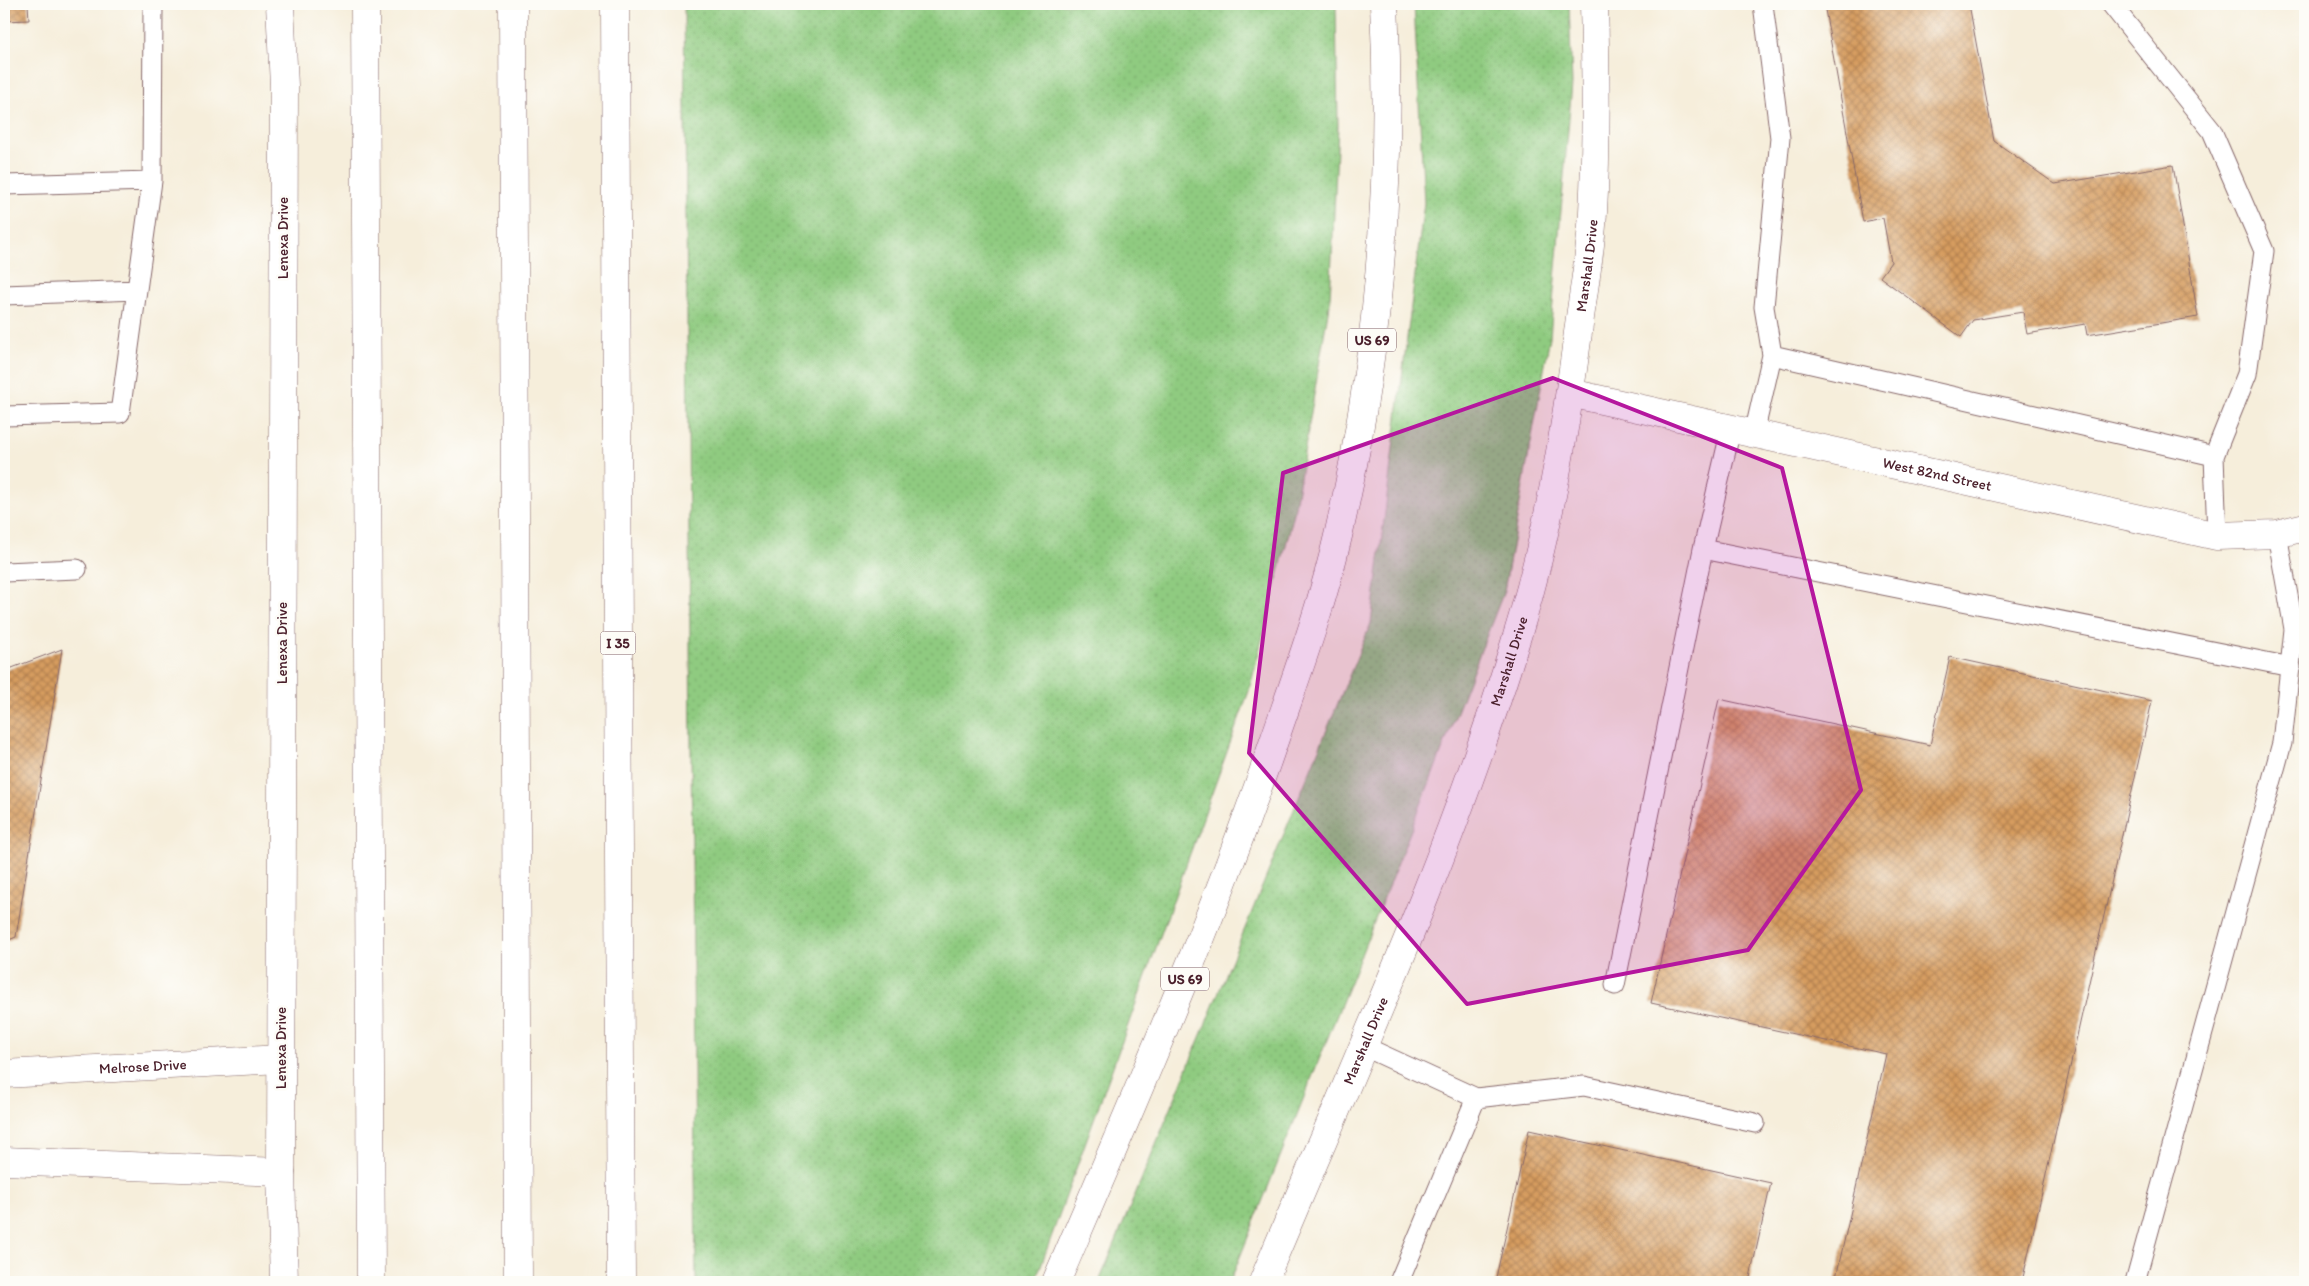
<svg xmlns="http://www.w3.org/2000/svg" width="2309" height="1286" viewBox="0 0 2309 1286" font-family="Itim,sans-serif">
  <style>
    .grass { fill: url(#grass-dots); stroke: #6c7556 }
    .building { fill: url(#building-cross-hatch) }
    .lines { fill: none; stroke-linecap: round; stroke-linejoin: round }
    .service-casing { stroke: #866769; stroke-width: 21 }
    .minor-casing { stroke: #866769; stroke-width: 29 }
    .tertiary-casing { stroke: #866769; stroke-width: 29 }
    .motorway-casing { stroke: #866769; stroke-width: 29 }
    .service { stroke: #fff; stroke-width: 19 }
    .minor { stroke: #fff; stroke-width: 28 }
    .tertiary { stroke: #fff; stroke-width: 28 }
    .motorway { stroke: #fff; stroke-width: 28 }
    .marked { fill: #b5179e; fill-opacity: 0.2; stroke: #b5179e; stroke-width: 4; stroke-linejoin: round }
    .labels { text-anchor: middle; dominant-baseline: central; stroke-width: 5; stroke-linejoin: round; paint-order: stroke }
    .shield { fill: #fdfcf7; stroke: #806168; stroke-width: 1 }
    .shield-label { font-size: 14px; font-weight: bold; fill: #4a1f2b }
    .street-label { font-size: 15px; fill: #4a1f2b; stroke: #fdfcf7 }
  </style>
  <defs>
    <pattern id="grass-dots" width="8" height="8" patternUnits="userSpaceOnUse" patternTransform="scale(1.25)"><rect width="8" height="8" fill="#8fcb80"/><path d="M2 2h.1M6 6h.1" fill="none" stroke="#7dae6f" stroke-width="1.8" stroke-linecap="round"/></pattern>
    <pattern id="building-cross-hatch" width="8" height="8" patternUnits="userSpaceOnUse" patternTransform="scale(1.25)"><rect width="8" height="8" fill="#d69c5f"/><path d="M0 0l8 8M0 8l8-8" fill="none" stroke="#b07f4f"/></pattern>
  </defs>
  <rect width="100%" height="100%" fill="#fdfcf7"/>
  <filter id="ink" filterUnits="userSpaceOnUse"><feTurbulence type="fractalNoise" baseFrequency=".02" numOctaves="2"/><feDisplacementMap in="SourceGraphic" scale="10" xChannelSelector="R" yChannelSelector="G"/><feConvolveMatrix kernelMatrix="1 2 1 2 8 2 1 2 1" color-interpolation-filters="sRGB"/></filter>
  <filter id="wash" filterUnits="userSpaceOnUse"><feTurbulence type="fractalNoise" baseFrequency=".0096" numOctaves="4" result="noise"/><feDisplacementMap in="SourceGraphic" scale="20" xChannelSelector="R" yChannelSelector="G"/><feGaussianBlur stdDeviation="1.12" result="paint"/><feColorMatrix in="noise" values="0 0 0 0 0 0 0 0 0 0 0 0 0 0 0 0 0 1.4 0 .05"/><feComposite in="paint" operator="in"/></filter>
  <g filter="url(#wash)">
    <rect width="100%" height="100%" fill="#f6eedb"/>
    <path class="grass" d="M684,4H1336L1338,126L1330,300L1294,513L1249,691L1035,1282H696Z
      M1414,4H1569L1572,84L1550,337L1504,591L1415,820L1230,1282H1099L1371,623L1424,203Z"/>
    <g id="blocks">
      <path class="building" d="M4,4H28L29,20L4,21Z
        M1824,4H1969L1994,141L2055,184L2173,165L2198,317L2087,335L2085,324L2027,334L2023,312L1973,320L1961,337L1880,277L1891,262L1883,218L1863,222Z
        M62,649L16,937L4,942V671Z
        M1950,657L2152,701L2022,1282H1835L1886,1054L1651,1003L1719,699L1930,745Z
        M1529,1130L1771,1183L1749,1282H1495Z"/>
    </g>
  </g>
  <g filter="url(#ink)">
    <use href="#blocks" fill-opacity="0" stroke="#866769" stroke-width="1"/>
    <g class="lines">
      <defs>
        <path id="service" d="M1763,4L1780,138L1764,307L1772,355
          M2111,4L2212,131L2264,251L2247,374L2214,456L2217,536
          M4,185L152,181
          M4,295L137,290
          M4,416L120,413L152,181L153,4
          M1754,434L1772,355L2214,456
          M1703,549L1731,429
          M4,572L77,569
          M1615,985L1703,549L2291,667
          M1363,1046L1476,1098L1584,1086L1755,1123
          M1399,1282L1476,1098
          M2135,1282L2282,743L2294,629L2277,534"/>
        <g id="minor">
          <path id="s1" d="M1570,393L2217,536L2277,534L2305,527"/>
          <path id="s2" d="M4,1074L281,1059"/>
          <path d="M4,1161L281,1172"/>
        </g>
        <g id="tertiary">
          <path d="M280,4L284,86L281,1172L284,1282"/>
          <path id="s3" d="M1263,1282C1351,1072 1447,864 1514,646C1547,542 1565,433 1579,325C1584,287 1591,249 1593,212C1597,142 1596,73 1594,4"/>
        </g>
        <path id="motorway" d="M365,4L371,1282
          M513,4L518,1282
          M615,4L621,1282
          M1056,1282C1133,1103 1211,925 1274,741C1297,674 1322,606 1338,536C1378,362 1393,182 1384,4"/>
      </defs>
      <use href="#service" class="service-casing"/>
      <use href="#minor" class="minor-casing"/>
      <use href="#tertiary" class="tertiary-casing"/>
      <use href="#motorway" class="motorway-casing"/>
      <use href="#service" class="service"/>
      <use href="#minor" class="minor"/>
      <use href="#tertiary" class="tertiary"/>
      <use href="#motorway" class="motorway"/>
    </g>
  </g>
  <path class="marked" d="M1553,378L1782,468L1861,790L1748,950L1467,1004L1249,753L1283,473Z"/>
  <g class="labels">
    <g class="shield">
      <rect x="1348" y="328.5" width="48" height="23" rx="4"/>
      <rect x="600.5" y="631.5" width="35" height="23" rx="4"/>
      <rect x="1161" y="967.5" width="48" height="23" rx="4"/>
    </g>
    <g class="shield-label">
      <text x="1372" y="340">US 69</text>
      <text x="618" y="643">I 35</text>
      <text x="1185" y="979">US 69</text>
    </g>
    <g class="street-label">
      <text transform="translate(283 238) rotate(-90)">Lenexa Drive</text>
      <text stroke="none"><textPath href="#s3" startOffset="1072">Marshall Drive</textPath></text>
      <text stroke="none"><textPath href="#s1" startOffset="376">West 82nd Street</textPath></text>
      <text transform="translate(282 643) rotate(-90)">Lenexa Drive</text>
      <text stroke="none"><textPath href="#s3" startOffset="668">Marshall Drive</textPath></text>
      <text stroke="none"><textPath href="#s3" startOffset="262">Marshall Drive</textPath></text>
      <text transform="translate(281 1048) rotate(-90)">Lenexa Drive</text>
      <text stroke="none"><textPath href="#s2" startOffset="139">Melrose Drive</textPath></text>
    </g>
  </g>
  <rect width="2309" height="1286" fill="none" stroke="#fdfcf7" stroke-width="20"/>
</svg>
